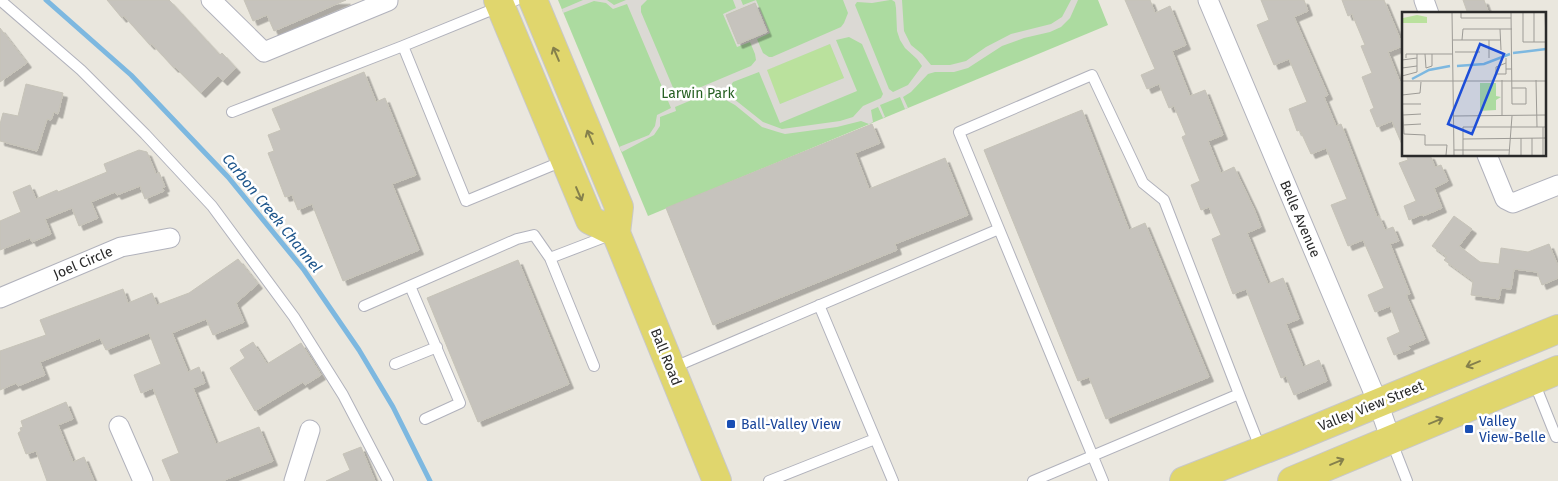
<svg xmlns="http://www.w3.org/2000/svg" width="1558" height="481" viewBox="0 0 1558 481" font-family="'Fira Sans',sans-serif">
  <style>
    .green { fill: #acdba0 }
    .pitch { fill: #bae19d }
    .plaza { fill: #dbd9d4; fill-rule: evenodd }
    .lines { fill: none; stroke-linecap: round; stroke-linejoin: round }
    .stream { stroke: #7db8e0; stroke-width: 5 }
    .building { fill: #c6c3bd; stroke: #c6c3b8; filter: url(#shadow) }
    .lane-casing { stroke: #b1b2bc; stroke-width: 12 }
    .street-casing { stroke: #b1b2bc; stroke-width: 21 }
    .primary-casing { stroke: #c8c8c8; stroke-width: 30 }
    .lane { stroke: #fff; stroke-width: 10 }
    .street { stroke: #fff; stroke-width: 19 }
    .primary { stroke: #e0d66d; stroke-width: 28 }
    .oneway { stroke: #85804c }
    .transit-dot { fill: #1a4fb4; stroke: #fff; stroke-width: 2 }
    .labels { text-anchor: middle; dominant-baseline: central; stroke-width: 5; stroke-linejoin: round; paint-order: stroke }
    .park-label { font-size: 14px; fill: #265f22; stroke: #fff }
    .street-label { font-size: 14px; fill: #2a2a2a; stroke: #fff }
    .transit-label { font-size: 14px; fill: #164399; stroke: #fff; text-anchor: start }
    .water-label { font-size: 15px; font-style: italic; fill: #1d558b; stroke: #fff }
    .inset-river { fill: none; stroke: #7db8e0; stroke-width: 2.5 }
    .inset-road { fill: none; stroke: #9d9b96; stroke-width: 1 }
    .view { fill: #1d4ed8; fill-opacity: 0.15; stroke: #1d4ed8; stroke-width: 2.5 }
    .inset-edge { fill: none; stroke: #2a2a2a; stroke-width: 2.5 }
  </style>
  <defs>
    <filter id="shadow"><feDropShadow dx="4.5" dy="4.5" stdDeviation="0" flood-color="#0004"/></filter>
  </defs>
  <rect width="100%" height="100%" fill="#eae7de"/>
  <path class="green" d="M558,0H1098L1108,25L648,216Z"/>
  <path class="pitch" d="M830,44L844,78L780,104L766,70Z"/>
  <path class="plaza" d="M583,0H607L614,5L626,0H647L641,6V12L674,90L682,95L751,66L756,60L755,54L750,42L737,47L723,14L736,8L733,0H741L743,5L756,0L770,33L757,39L763,53L769,57H772L841,27L844,23L848,13L843,0H890L872,3L857,2L855,5L889,89L893,92L908,85L922,66L917,59L905,48L900,40L897,31L896,8L895,2L892,0H902L904,31L911,45L922,54L931,65H950L966,61L986,47L1011,34L1051,24L1062,17L1071,0H1078L1070,18L1061,27L1050,32L1024,38L1002,46L968,68L954,72H935L928,74L911,92L903,97L908,108L905,109L900,97L880,105L885,117L883,118L878,107L871,110L873,122L869,124L861,121L837,127L785,134L778,132L762,127L735,105L724,99L715,95L706,94L675,107L676,111L660,117V126L654,135L622,152L619,147L649,135L655,126L657,115L671,108L627,4L613,9L606,3L594,1L563,13L562,9ZM755,3L767,32L738,44L726,15ZM849,37L862,44L883,94L881,98L863,106L853,117L840,121L782,129L763,122L734,99L730,93V87L733,82L759,72L780,123L857,91L836,40ZM830,44L844,78L780,104L767,70Z"/>
  <g class="lines">
    <path class="stream" d="M46,0L131,75L228,177L304,270L359,350L393,407L430,481"/>
  </g>
  <path class="building" d="M107,0H169L220,55L222,53L236,68L223,81L218,76L201,93L175,67L174,68L152,44L150,45L124,16L122,18Z
    M244,0H346L274,31L267,15L253,21Z
    M1125,0H1150L1155,13L1170,6L1186,45L1172,51L1190,96L1205,90L1223,135L1208,141L1221,173L1234,167L1254,209L1261,227L1247,233L1268,284L1283,278L1299,319L1286,324L1303,367L1319,360L1327,381L1294,395L1286,376L1281,378L1246,289L1233,294L1212,239L1221,235L1209,207L1201,210L1191,185L1200,181L1182,137L1186,135L1174,106L1169,108L1159,84L1147,89L1141,75L1155,69Z
    M1261,0H1304L1308,11L1294,17L1328,95L1324,97L1336,126L1341,124L1377,217L1379,216L1385,230L1393,227L1399,241L1390,244L1410,294L1406,295L1425,339L1408,346L1410,349L1394,355L1387,338L1400,332L1390,306L1375,312L1368,295L1384,288L1363,240L1348,246L1331,205L1347,199L1326,148L1311,154L1300,130L1297,131L1289,109L1307,102L1289,59L1274,65L1257,25L1269,20Z
    M1342,0H1384L1403,46L1388,52L1403,90V147L1392,121L1377,127L1370,110L1374,108L1362,77L1372,73L1361,46L1365,45L1352,14L1348,16Z
    M1463,0H1484L1489,14H1468Z
    M755,3L767,32L738,44L726,15Z
    M0,28L27,63L0,82Z
    M364,72L376,102L385,98L416,175L392,184L419,250L343,281L312,204L298,210L292,195L285,197L268,153L274,151L268,135L281,130L272,109Z
    M26,84L63,93L58,114L54,112L51,120L47,119L37,151L0,141V124L3,113L18,116Z
    M1082,110L1129,230L1145,223L1209,377L1106,419L1089,377L1078,381L984,150Z
    M872,124L880,143L855,153L869,189L945,158L968,215L895,244L897,250L713,325L666,208Z
    M139,150L147,152L156,174L159,172L165,187L162,188L164,191L145,199L140,186L117,195L115,192L91,202L98,218L79,226L72,208L45,219L51,234L32,242L30,238L0,250V221L21,212L13,192L30,185L36,199L57,190L58,192L107,172L104,164Z
    M1406,155H1430L1435,167L1441,165L1448,181L1434,188L1442,208L1423,216V214L1409,220L1404,206L1416,201L1399,163L1408,160Z
    M1454,216L1472,229L1459,246L1480,262L1499,264L1501,248L1528,252L1549,244L1558,266V278L1542,285L1537,272L1514,269L1511,289L1501,288L1499,299L1471,295L1473,281L1444,260L1447,257L1432,246Z
    M238,259L258,284L236,303L244,322L213,335L206,319L172,333L188,372L199,367L205,383L193,388L216,444L259,427L273,461L222,481H171L162,460L179,453L153,388L141,393L134,375L161,364L149,333L106,350L100,338L40,362L45,375L18,386L16,383L0,390V351L46,335L40,320L123,289L128,303L152,293L157,305L189,293Z
    M518,260L569,384L478,422L427,298Z
    M253,342L267,364L301,343L321,375L305,385L303,382L255,411L230,368L245,358L240,350Z
    M66,402L73,419L58,425L73,462L84,457L94,481H47L36,451L26,454L18,433L21,431L20,428L23,427L21,421Z
    M361,447L375,481H326L350,470L343,454Z"/>
  <g class="lines">
    <defs>
      <path id="lane" d="M0,0L81,70L145,134L212,206L294,317L343,395L388,481
        M516,0L403,46L466,201L563,161
        M232,112L403,46
        M999,229L959,132L1092,75L1143,183L1164,200L1239,394
        M550,258L594,366
        M410,286L460,403L425,419
        M819,305L893,481
        M364,306L517,239L534,235L550,258L610,235
        M395,364L437,347
        M672,368L999,229L1103,481
        M1534,382L1556,437
        M1391,440L1407,481
        M769,481L875,439
        M1033,481L1239,394L1261,450"/>
      <path id="street" d="M211,0L264,52L388,1V0
        M1208,0L1378,403L1391,440
        M1424,0L1429,14
        M1487,155L1505,199L1513,203L1558,185
        M0,298L121,247L170,238
        M119,426L143,481
        M294,481L310,430"/>
      <path id="primary" d="M498,0L590,220L616,233
        M533,0L619,207L616,233L717,481
        M1184,481L1286,441L1558,329
        M1292,481L1558,370"/>
    </defs>
    <use href="#lane" class="lane-casing"/>
    <use href="#street" class="street-casing"/>
    <use href="#primary" class="primary-casing"/>
    <use href="#lane" class="lane"/>
    <use href="#street" class="street"/>
    <use href="#primary" class="primary"/>
  </g>
  <defs><path id="oneway-shaft" d="M-6 0H5M1.5-3L5.5 0L1.5 3" fill="none" stroke-width="1.6" stroke-linecap="round" stroke-linejoin="round" transform="scale(1.25)"/></defs>
  <g class="oneway">
    <use href="#oneway-shaft" transform="translate(556 54) rotate(-113)"/>
    <use href="#oneway-shaft" transform="translate(590 137) rotate(-113)"/>
    <use href="#oneway-shaft" transform="translate(579 194) rotate(67)"/>
    <use href="#oneway-shaft" transform="translate(1473 364) rotate(158)"/>
    <use href="#oneway-shaft" transform="translate(1436 421) rotate(-22)"/>
    <use href="#oneway-shaft" transform="translate(1337 462) rotate(-23)"/>
  </g>
  <g class="transit-dot">
    <rect x="726" y="419" width="10" height="10" rx="2.5"/>
    <rect x="1464" y="424" width="10" height="10" rx="2.5"/>
  </g>
  <g class="labels">
    <g class="park-label">
      <text x="698" y="93">Larwin Park</text>
    </g>
    <g class="street-label">
      <text transform="translate(1300 219) rotate(67)">Belle Avenue</text>
      <text transform="translate(83 263) rotate(-23)">Joel Circle</text>
      <text transform="translate(666 357) rotate(68)">Ball Road</text>
      <text transform="translate(1371 406) rotate(-22)">Valley View Street</text>
    </g>
    <g class="transit-label">
      <text x="1479" y="421">Valley<tspan x="1479" dy="16">View-Belle</tspan></text>
      <text x="741" y="424">Ball-Valley View</text>
    </g>
    <g class="water-label">
      <text transform="translate(272 213) rotate(51)">Carbon Creek Channel</text>
    </g>
  </g>
  <g transform="translate(1402 12)">
    <rect width="144" height="144" fill="#eae7de"/>
    <path d="M78,71H94V84L99,85L94,88V98L78,99Z" fill="#acdba0"/>
    <path d="M15,3L25,5V11H1V6Z" fill="#bae19d"/>
    <path class="inset-river" d="M111,41L144,37M55,54L82,52L108,42M10,67L27,58L48,54"/>
    <path class="inset-road" d="M50,0L52,143M59,0V6H109M109,0L110,92H124V76H110M121,0V30H144M132,0V30M143,0L144,30M98,17L99,38M51,28H98M60,28L61,17H110M53,40H78M23,42L24,56L30,54V42M4,46V42H51M87,46V28M104,46V57H110M0,48L15,46M104,51L94,55V62H104V57M0,56L15,54M0,64L15,60V42M100,68V104M134,68L135,115M0,69H144M0,83L18,81L19,70M0,88L2,122L23,123V133H45L44,143M1,92H19M1,103L19,102M52,104L144,103M1,113L19,112M141,115V143M119,126V143M130,126V143M61,127L144,126M52,138H107M61,143V115H144M107,143L110,104"/>
    <path class="view" d="M78,32L102,42L70,122L46,112Z"/>
    <rect width="144" height="144" class="inset-edge"/>
  </g>
</svg>
